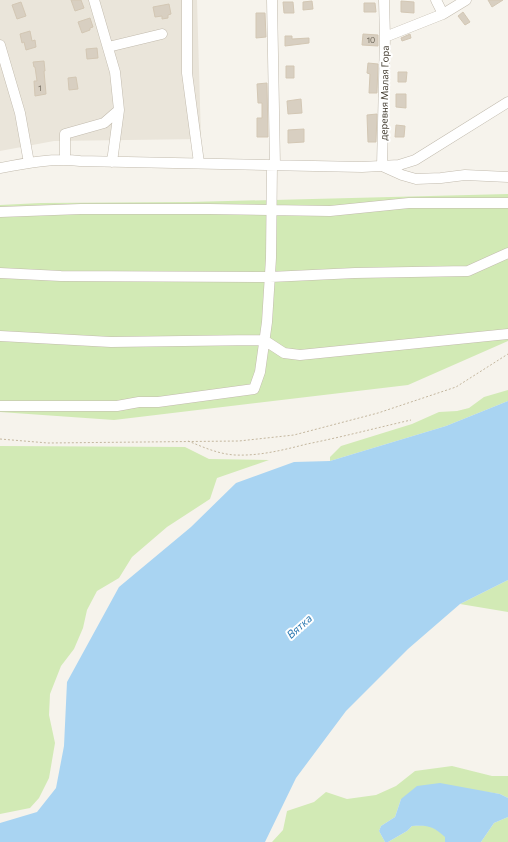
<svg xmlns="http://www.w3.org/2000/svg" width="508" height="842" viewBox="0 0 508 842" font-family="Commissioner,sans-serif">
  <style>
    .residential { fill: #eae5da }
    .green { fill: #d2eab5 }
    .water { fill: #a9d4f2 }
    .building { fill: #d8cfc1; stroke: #d3c7b4 }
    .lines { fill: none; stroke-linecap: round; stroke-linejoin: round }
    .minor-casing { stroke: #c2bbae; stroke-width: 11 }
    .path { stroke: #c4b79f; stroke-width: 1; stroke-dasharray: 2 2; stroke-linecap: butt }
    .minor { stroke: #fff; stroke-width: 10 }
    .labels { text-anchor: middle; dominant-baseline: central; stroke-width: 4; stroke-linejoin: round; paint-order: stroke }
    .number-label { font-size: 8px; fill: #6e675b }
    .street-label { font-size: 10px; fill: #4b4439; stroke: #fff }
    .water-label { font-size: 11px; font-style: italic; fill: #2e7ab2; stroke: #fff }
  </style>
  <rect width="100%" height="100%" fill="#f6f3ec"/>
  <path class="residential" d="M0,0H197L201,139L54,141L0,151Z"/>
  <path class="green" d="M508,194V341L408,385L114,420L0,412V205L41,203L190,202Z
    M508,390V401L446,426L330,461V457L341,446L412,424L439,412L457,411L469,408L484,397Z
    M0,446L185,447L209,459L269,460L217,478L210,499L167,527L132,557L119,578L97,591L87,610L83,628L74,649L61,666L50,694L49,715L55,743L49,778L39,798L30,808L0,814Z
    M508,580V612L460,604Z
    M452,766L492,776H508V798L500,794L480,791L401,799L395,817L381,826L379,831L385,842H272L283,830L287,811L314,802L326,792L347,799L376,795L396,786L415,771Z
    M508,817V842H481L494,823Z
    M428,825L439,831L446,837L445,842H388L407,831L412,826Z"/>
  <path class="water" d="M508,401V580L460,604L408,649L346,711L296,778L265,842H0V823L37,812L56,788L64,746L67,682L119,587L191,527L236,483L294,462L330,461L446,426Z
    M440,783L500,794L508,798V817L494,823L481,842H445V837C433,826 428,825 412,826L407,831L388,842H385L379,831L381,826L395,817L401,799L417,786Z"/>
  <path class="building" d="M71,0H81L84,8L75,11Z
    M488,0H503L492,7Z
    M312,1L313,9L303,10V2Z
    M401,1L414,2V13L401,12Z
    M21,2L26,16L17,19L12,5Z
    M283,2H293L294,13H284Z
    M364,3H375L376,12H364Z
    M169,4L171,14L168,15V18L162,19V16L155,17L153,7Z
    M463,12L470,22L465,25L458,16Z
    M256,13H265L266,37L256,38Z
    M90,18L93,27L90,28V30L82,33L78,22Z
    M30,31L32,41L35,40L36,47L26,50L24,42L22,43L20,34Z
    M363,34L378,35V46L362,45Z
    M410,34L411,38L402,41L401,38Z
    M285,36H292V39L309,38V43L285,46Z
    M97,48L98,58L87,59L86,49Z
    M44,61L45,71H44L46,94L35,96L34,81H37L35,67H34L33,62Z
    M368,63L378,64L377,93H369L370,74L367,73Z
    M286,66H294V78H286Z
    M398,72H407L406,82H398Z
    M76,77L78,89L69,90L68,78Z
    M267,83L268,137H257V118H262V103H258L257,84Z
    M396,94H406V108L396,107Z
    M301,99L302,113L288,114L287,101Z
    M377,114L376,142H368L367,115Z
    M396,125L405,126L404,137H395Z
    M304,129V142L288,143V130Z"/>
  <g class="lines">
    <defs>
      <path id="minor" d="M94,0L115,72L119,110L112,162
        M187,0V73L199,163
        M272,0L275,165
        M384,0L385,37
        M436,0L443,14
        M466,0L443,14L385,37L382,166L402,175L416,179L441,178L465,175L508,177
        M0,45L20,113L29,163
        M108,47L162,34
        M65,159V134L104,123L119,110
        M0,168C26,163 53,158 80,161L362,167L399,165L415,160L508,102
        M0,212L81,209H209L330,211L409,203H508
        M0,273L61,276L270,277L355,273L468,271L508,253
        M0,336L111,342L264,340L284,353L300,355L508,334
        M0,406H117L139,402H158L254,389L260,372L267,322L271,258L272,164"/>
    </defs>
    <use href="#minor" class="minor-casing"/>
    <path class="path" d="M0,439L48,443L239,441L294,435L378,413L456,387L508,354
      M188,441C203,447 218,454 235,455C260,456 283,450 307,444C342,437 376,428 411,420"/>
    <use href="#minor" class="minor"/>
  </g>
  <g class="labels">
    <g class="number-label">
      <text x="371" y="40">10</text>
      <text x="40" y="88">1</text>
    </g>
    <g class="street-label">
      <text transform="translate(384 93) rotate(-89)">деревня Малая Гора</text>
    </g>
    <g class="water-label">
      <text transform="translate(299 626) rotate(-42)">Вятка</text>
    </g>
  </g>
</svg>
